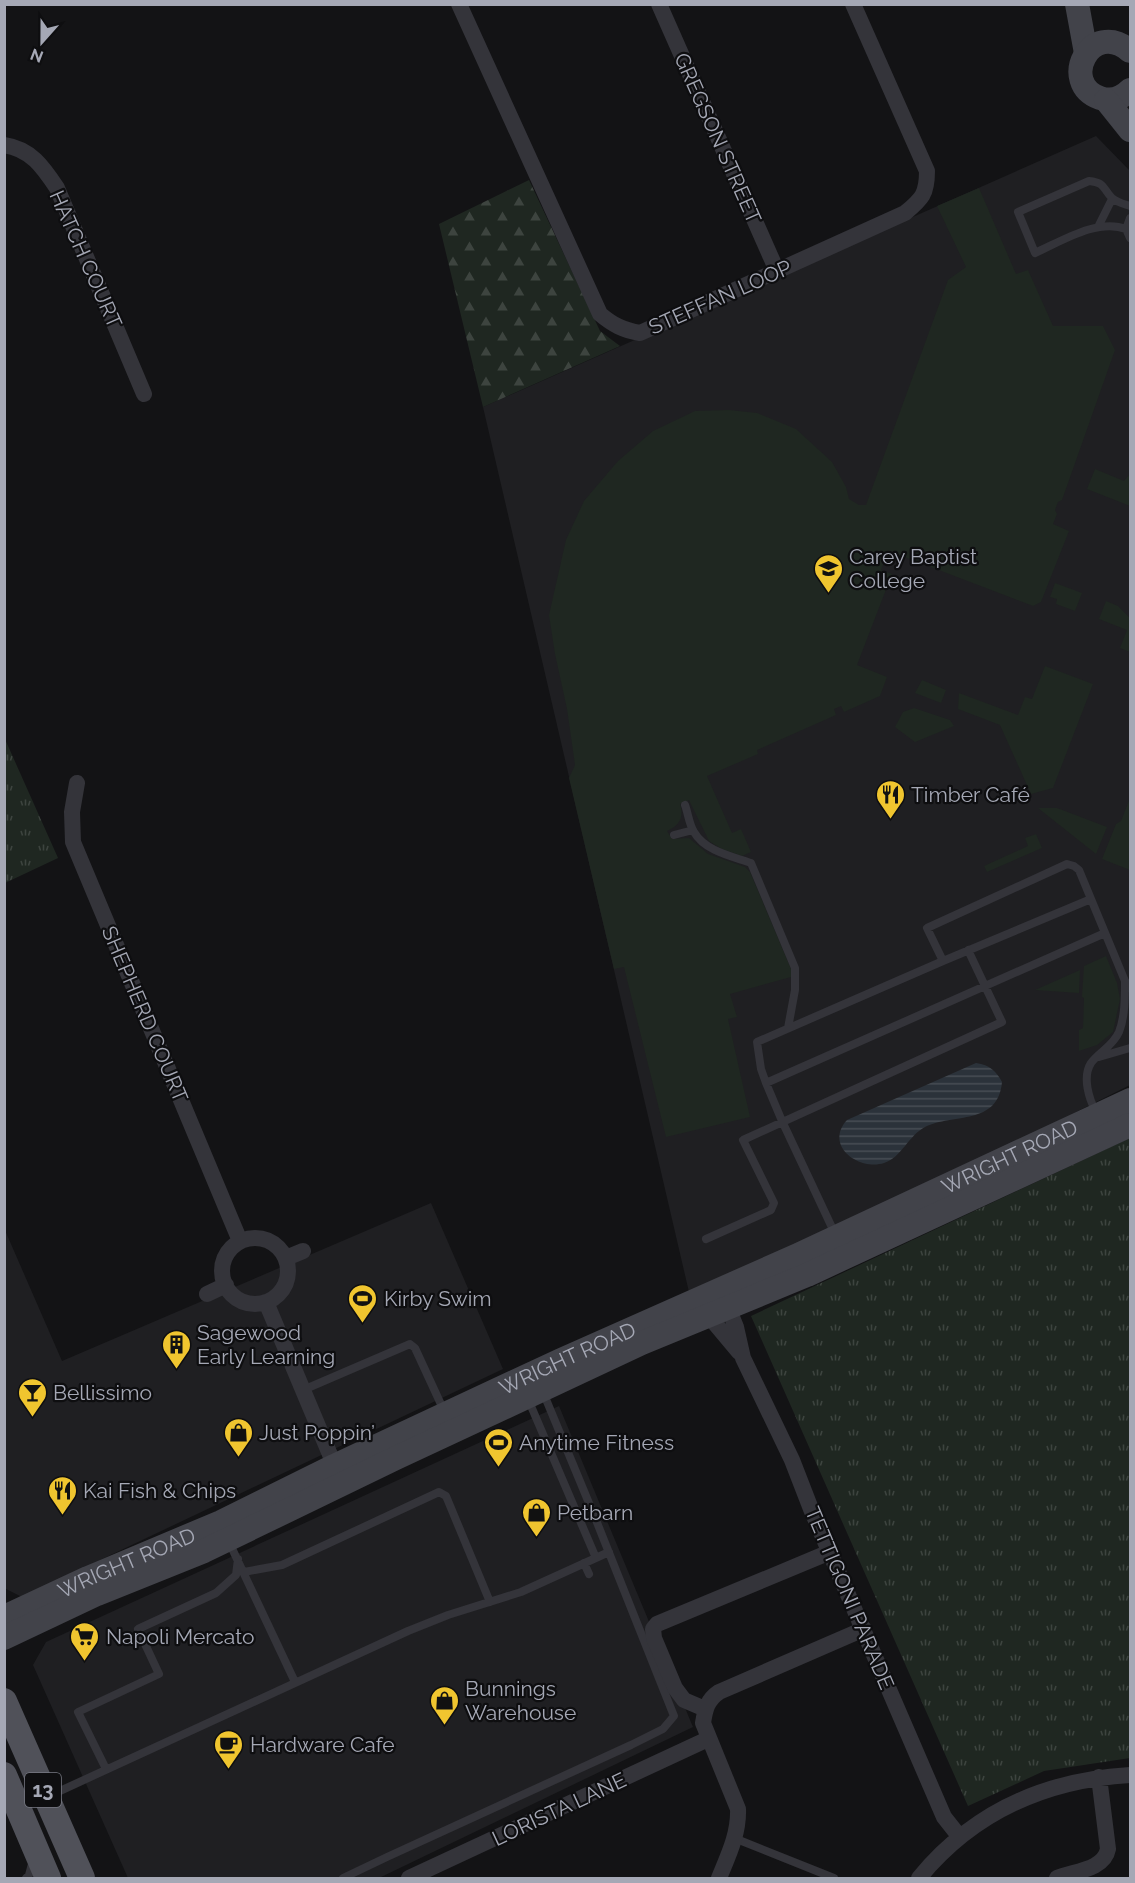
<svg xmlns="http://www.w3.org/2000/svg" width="1135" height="1883" viewBox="0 0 1135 1883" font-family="Raleway,sans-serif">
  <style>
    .built { fill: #1f1f22 }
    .grass { fill: #1f2721 }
    .forest { fill: url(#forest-firs) }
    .park { fill: url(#park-tufts) }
    .water { fill: url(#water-rules) }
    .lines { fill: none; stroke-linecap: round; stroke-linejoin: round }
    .lane { stroke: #34343a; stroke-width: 8 }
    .street { stroke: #34343a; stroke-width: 16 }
    .secondary { stroke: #42434a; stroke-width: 24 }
    .primary { stroke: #505159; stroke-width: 26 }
    .labels { text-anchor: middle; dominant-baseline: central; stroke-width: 4.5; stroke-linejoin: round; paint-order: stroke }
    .shield { fill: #0e0e10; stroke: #787a84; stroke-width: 1.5 }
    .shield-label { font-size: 20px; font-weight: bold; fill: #a5a8b5 }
    .street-label { font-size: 21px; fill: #a5a8b5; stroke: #0e0e10 }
    .poi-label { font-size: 21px; fill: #a5a8b5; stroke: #0e0e10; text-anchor: start }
  </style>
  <defs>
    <pattern id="forest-firs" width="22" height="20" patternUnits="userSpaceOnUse" patternTransform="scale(1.5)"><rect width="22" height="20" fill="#1f2721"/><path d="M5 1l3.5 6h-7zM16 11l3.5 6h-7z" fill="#3d443f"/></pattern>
    <pattern id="park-tufts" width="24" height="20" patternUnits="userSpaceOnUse" patternTransform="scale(1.5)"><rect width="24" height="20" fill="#1f2721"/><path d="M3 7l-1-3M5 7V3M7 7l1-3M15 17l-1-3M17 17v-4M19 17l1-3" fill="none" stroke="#3d443f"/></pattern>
    <pattern id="water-rules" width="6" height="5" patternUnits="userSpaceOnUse" patternTransform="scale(1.5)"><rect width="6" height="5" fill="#2b323a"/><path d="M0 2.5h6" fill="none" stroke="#474d54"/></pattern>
  </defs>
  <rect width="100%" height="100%" fill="#131315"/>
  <path class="built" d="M1096,136L1130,171V1085L692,1305L483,407Z
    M431,1203L503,1369L22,1597L4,1588V1228L62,1361Z
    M559,1406L693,1727L379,1878H128L33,1665L46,1642Z"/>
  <path class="grass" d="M979,188L1016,274L1028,270L1053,326H1103L1115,350L1062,500L1058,502L1055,510L1057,514L1053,524L1069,531L1041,602L1033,606L889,551L881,570L892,574L857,665L887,677L880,696L844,712L841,706L834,709L836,715L757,750L758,754L707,776L732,833L741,829L751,852L742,856L722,849L709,841L689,800L680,804C684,817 680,825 667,831L672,839L689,838L708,854L745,867L750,872L791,969V977L730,994L737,1017L728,1019L750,1117L666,1137L624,967L614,969L569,778L575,765L567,709L555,654L549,615L566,540L584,501L618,461L653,431L695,411L729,410L757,413L796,429L832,462L846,487L849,499L859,505H866L948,280L966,267L937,206Z
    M1095,469L1124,481L1130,474V506L1087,489Z
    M1055,583L1082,593L1075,611L1056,604L1057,599L1050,597Z
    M1106,601L1118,606L1130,618V652L1120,648L1127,630L1099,619Z
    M1045,666L1093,684L1053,788L1031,794L1000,725L958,709L959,693L1018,715L1025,697L1032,699Z
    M922,680L946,690L941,703L915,693Z
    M914,708L950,720L954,726L915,742L895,727L903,712Z
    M1130,798V870L1102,859L1116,824L1121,821Z
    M1038,808H1057L1107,827L1096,854Z
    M1036,834L1042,848L987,872L984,866L1028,846L1025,838Z
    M1106,956L1117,983L1120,999L1113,1032L1097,1045L1079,1051V1030L1083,1028L1084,998L1082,997L1084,966Z
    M1080,970L1079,993L1035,990Z"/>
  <path class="forest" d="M529,180L600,331L620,346L483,407L439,224Z"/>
  <path class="park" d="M4,737L58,858L5,883H4Z
    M1130,1138V1758L1044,1771L968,1806L751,1316Z"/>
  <path class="water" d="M976,1063C990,1065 996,1071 1002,1082C998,1126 953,1113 925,1127C909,1135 901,1158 884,1163C858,1171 824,1145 847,1120Z"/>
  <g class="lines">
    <path class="lane" d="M1130,218L1126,229L1130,238
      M1099,225L1112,199
      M1126,229C1098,218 1062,241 1035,253L1018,212L1089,181C1106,183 1102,188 1112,198C1116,202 1124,204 1130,206
      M685,805C688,813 689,824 694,832C705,851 731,856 751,863L795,968V990L788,1028
      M674,835L693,830
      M943,961L1091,899
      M1099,1057L1130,1048
      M766,1083L1105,933
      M1096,1112C1089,1099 1082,1077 1091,1063C1099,1052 1113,1046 1119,1032C1125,1017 1125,997 1125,981
      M836,1236L782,1121L766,1083L761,1069L757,1042L943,961L927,928L1067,864L1074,866L1079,870L1125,981L1130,988
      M706,1239L771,1210L774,1203L743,1140L1002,1022L968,950
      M303,1390L410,1344L415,1348L445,1413
      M528,1399L596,1558
      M229,1542L295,1682
      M584,1563L589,1574
      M244,1572L282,1565L439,1492L446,1496L490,1602
      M106,1769L78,1712L159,1674L138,1629L216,1593L236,1575L238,1559
      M49,1796L408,1631L448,1615L521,1592L609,1552
      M734,1838L834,1878
      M26,1878L29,1875L33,1860
      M343,1878L387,1857L631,1745L663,1729L674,1716L596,1520L543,1392"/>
    <path class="street" d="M459,4L600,314C613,325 623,330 640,333L905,213C922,199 927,194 927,171L853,4
      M659,4L777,271
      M4,145C31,149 43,167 57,188L144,394
      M77,783L72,812L73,842L240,1241
      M222 1271a33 33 0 1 1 66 0a33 33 0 1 1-66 0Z
      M286,1258L303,1251
      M207,1294L226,1285
      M725,1300L736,1327L743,1358L792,1460L811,1509L944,1817L959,1836
      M266,1302L339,1476
      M704,1306L708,1315L739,1352
      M705,1709L684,1700L675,1688L654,1638L653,1629L657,1624L830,1552
      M409,1878L708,1739
      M719,1878C728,1856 739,1834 738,1809L703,1723C705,1710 707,1700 719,1692L864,1629
      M919,1878C974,1811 1045,1780 1130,1775
      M1057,1878C1074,1871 1104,1870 1108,1849L1099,1777"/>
    <g class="secondary">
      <path d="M1077,4L1086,53"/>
      <path d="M1130,51C1091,18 1058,83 1100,98C1111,102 1122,98 1130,90"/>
      <path d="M1106,100L1130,130"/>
      <path id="s1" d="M4,1617L88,1578L221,1522L334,1466L561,1360L798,1255L1130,1100"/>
      <path d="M4,1638L97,1594L204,1551L396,1458L642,1343L807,1275L1130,1125"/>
    </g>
    <path class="primary" d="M4,1701L82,1878
      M4,1775L48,1878"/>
  </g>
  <defs>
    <symbol id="school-pin" viewBox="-11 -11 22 30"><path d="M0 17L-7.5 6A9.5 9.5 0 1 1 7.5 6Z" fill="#f0c52f" stroke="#0e0e10"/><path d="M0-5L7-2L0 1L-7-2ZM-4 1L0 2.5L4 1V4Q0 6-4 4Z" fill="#111"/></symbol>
    <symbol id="restaurant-pin" viewBox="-11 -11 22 30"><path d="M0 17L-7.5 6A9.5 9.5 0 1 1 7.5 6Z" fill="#f0c52f" stroke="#0e0e10"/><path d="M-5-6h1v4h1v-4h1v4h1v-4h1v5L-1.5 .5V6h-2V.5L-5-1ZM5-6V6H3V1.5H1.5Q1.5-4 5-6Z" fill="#111"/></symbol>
    <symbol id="stadium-pin" viewBox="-11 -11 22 30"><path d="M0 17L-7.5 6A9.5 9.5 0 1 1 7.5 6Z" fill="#f0c52f" stroke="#0e0e10"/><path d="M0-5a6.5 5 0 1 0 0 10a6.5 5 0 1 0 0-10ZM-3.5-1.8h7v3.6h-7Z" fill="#111"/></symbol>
    <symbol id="building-pin" viewBox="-11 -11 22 30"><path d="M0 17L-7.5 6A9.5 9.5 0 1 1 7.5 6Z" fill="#f0c52f" stroke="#0e0e10"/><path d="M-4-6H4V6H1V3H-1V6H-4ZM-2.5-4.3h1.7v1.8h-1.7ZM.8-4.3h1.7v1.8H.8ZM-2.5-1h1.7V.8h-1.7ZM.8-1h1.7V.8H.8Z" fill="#111"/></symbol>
    <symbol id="bar-pin" viewBox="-11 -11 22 30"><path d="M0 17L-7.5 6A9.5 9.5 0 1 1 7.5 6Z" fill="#f0c52f" stroke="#0e0e10"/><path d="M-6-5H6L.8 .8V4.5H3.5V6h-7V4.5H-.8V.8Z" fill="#111"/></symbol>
    <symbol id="shop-pin" viewBox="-11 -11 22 30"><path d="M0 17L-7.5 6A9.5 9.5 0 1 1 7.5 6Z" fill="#f0c52f" stroke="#0e0e10"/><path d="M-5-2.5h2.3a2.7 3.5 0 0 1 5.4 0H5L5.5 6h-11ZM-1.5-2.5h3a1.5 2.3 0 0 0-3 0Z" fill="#111"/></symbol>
    <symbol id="supermarket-pin" viewBox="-11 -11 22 30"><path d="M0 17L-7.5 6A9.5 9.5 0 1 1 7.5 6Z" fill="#f0c52f" stroke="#0e0e10"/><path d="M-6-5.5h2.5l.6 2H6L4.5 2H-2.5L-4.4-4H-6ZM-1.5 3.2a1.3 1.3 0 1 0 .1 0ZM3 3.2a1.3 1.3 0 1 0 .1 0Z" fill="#111"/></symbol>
    <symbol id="cafe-pin" viewBox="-11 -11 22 30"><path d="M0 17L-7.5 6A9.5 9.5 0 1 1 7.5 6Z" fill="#f0c52f" stroke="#0e0e10"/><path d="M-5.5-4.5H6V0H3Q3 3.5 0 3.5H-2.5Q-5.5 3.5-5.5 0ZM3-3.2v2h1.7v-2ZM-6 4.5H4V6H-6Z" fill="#111"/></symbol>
  </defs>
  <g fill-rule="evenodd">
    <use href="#school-pin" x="812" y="552" width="33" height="45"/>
    <use href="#restaurant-pin" x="874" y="778" width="33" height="45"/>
    <use href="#stadium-pin" x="346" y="1282" width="33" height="45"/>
    <use href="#building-pin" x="160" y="1328" width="33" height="45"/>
    <use href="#bar-pin" x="16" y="1376" width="33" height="45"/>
    <use href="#shop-pin" x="222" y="1416" width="33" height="45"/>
    <use href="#stadium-pin" x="482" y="1426" width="33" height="45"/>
    <use href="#restaurant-pin" x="46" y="1474" width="33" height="45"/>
    <use href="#shop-pin" x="520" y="1496" width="33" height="45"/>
    <use href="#supermarket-pin" x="68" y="1620" width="33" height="45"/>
    <use href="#shop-pin" x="428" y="1684" width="33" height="45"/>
    <use href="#cafe-pin" x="212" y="1728" width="33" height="45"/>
  </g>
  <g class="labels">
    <rect class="shield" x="25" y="1773" width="36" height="34" rx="4.5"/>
    <g class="shield-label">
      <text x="43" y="1790">13</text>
    </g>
    <g class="street-label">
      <text transform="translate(718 138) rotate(66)">GREGSON STREET</text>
      <text transform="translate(86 259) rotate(66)">HATCH COURT</text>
      <text transform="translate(720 297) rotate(-24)">STEFFAN LOOP</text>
      <text transform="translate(145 1014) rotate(67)">SHEPHERD COURT</text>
      <text stroke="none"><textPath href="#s1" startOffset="1106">WRIGHT ROAD</textPath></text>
      <text stroke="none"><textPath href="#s1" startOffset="620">WRIGHT ROAD</textPath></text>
      <text stroke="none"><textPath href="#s1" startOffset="134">WRIGHT ROAD</textPath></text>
      <text transform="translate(850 1598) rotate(67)">TETTIGONI PARADE</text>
      <text transform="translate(559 1809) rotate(-25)">LORISTA LANE</text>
    </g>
    <g class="poi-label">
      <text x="849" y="556">Carey Baptist<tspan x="849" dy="24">College</tspan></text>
      <text x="911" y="794">Timber Café</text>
      <text x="384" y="1298">Kirby Swim</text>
      <text x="197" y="1332">Sagewood<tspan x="197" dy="24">Early Learning</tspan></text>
      <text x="53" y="1392">Bellissimo</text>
      <text x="259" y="1432">Just Poppin’</text>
      <text x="519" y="1442">Anytime Fitness</text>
      <text x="83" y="1490">Kai Fish &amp; Chips</text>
      <text x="557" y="1512">Petbarn</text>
      <text x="106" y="1636">Napoli Mercato</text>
      <text x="465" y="1688">Bunnings<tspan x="465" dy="24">Warehouse</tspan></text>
      <text x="250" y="1744">Hardware Cafe</text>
    </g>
  </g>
  <rect width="1135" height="1883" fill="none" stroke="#a5a8b5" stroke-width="12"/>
  <g transform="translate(42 42) rotate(201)" stroke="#0e0e10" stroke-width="4.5" paint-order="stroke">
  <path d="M0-4.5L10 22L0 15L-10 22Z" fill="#a5a8b5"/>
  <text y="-9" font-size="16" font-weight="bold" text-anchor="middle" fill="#a5a8b5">N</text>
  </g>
</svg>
